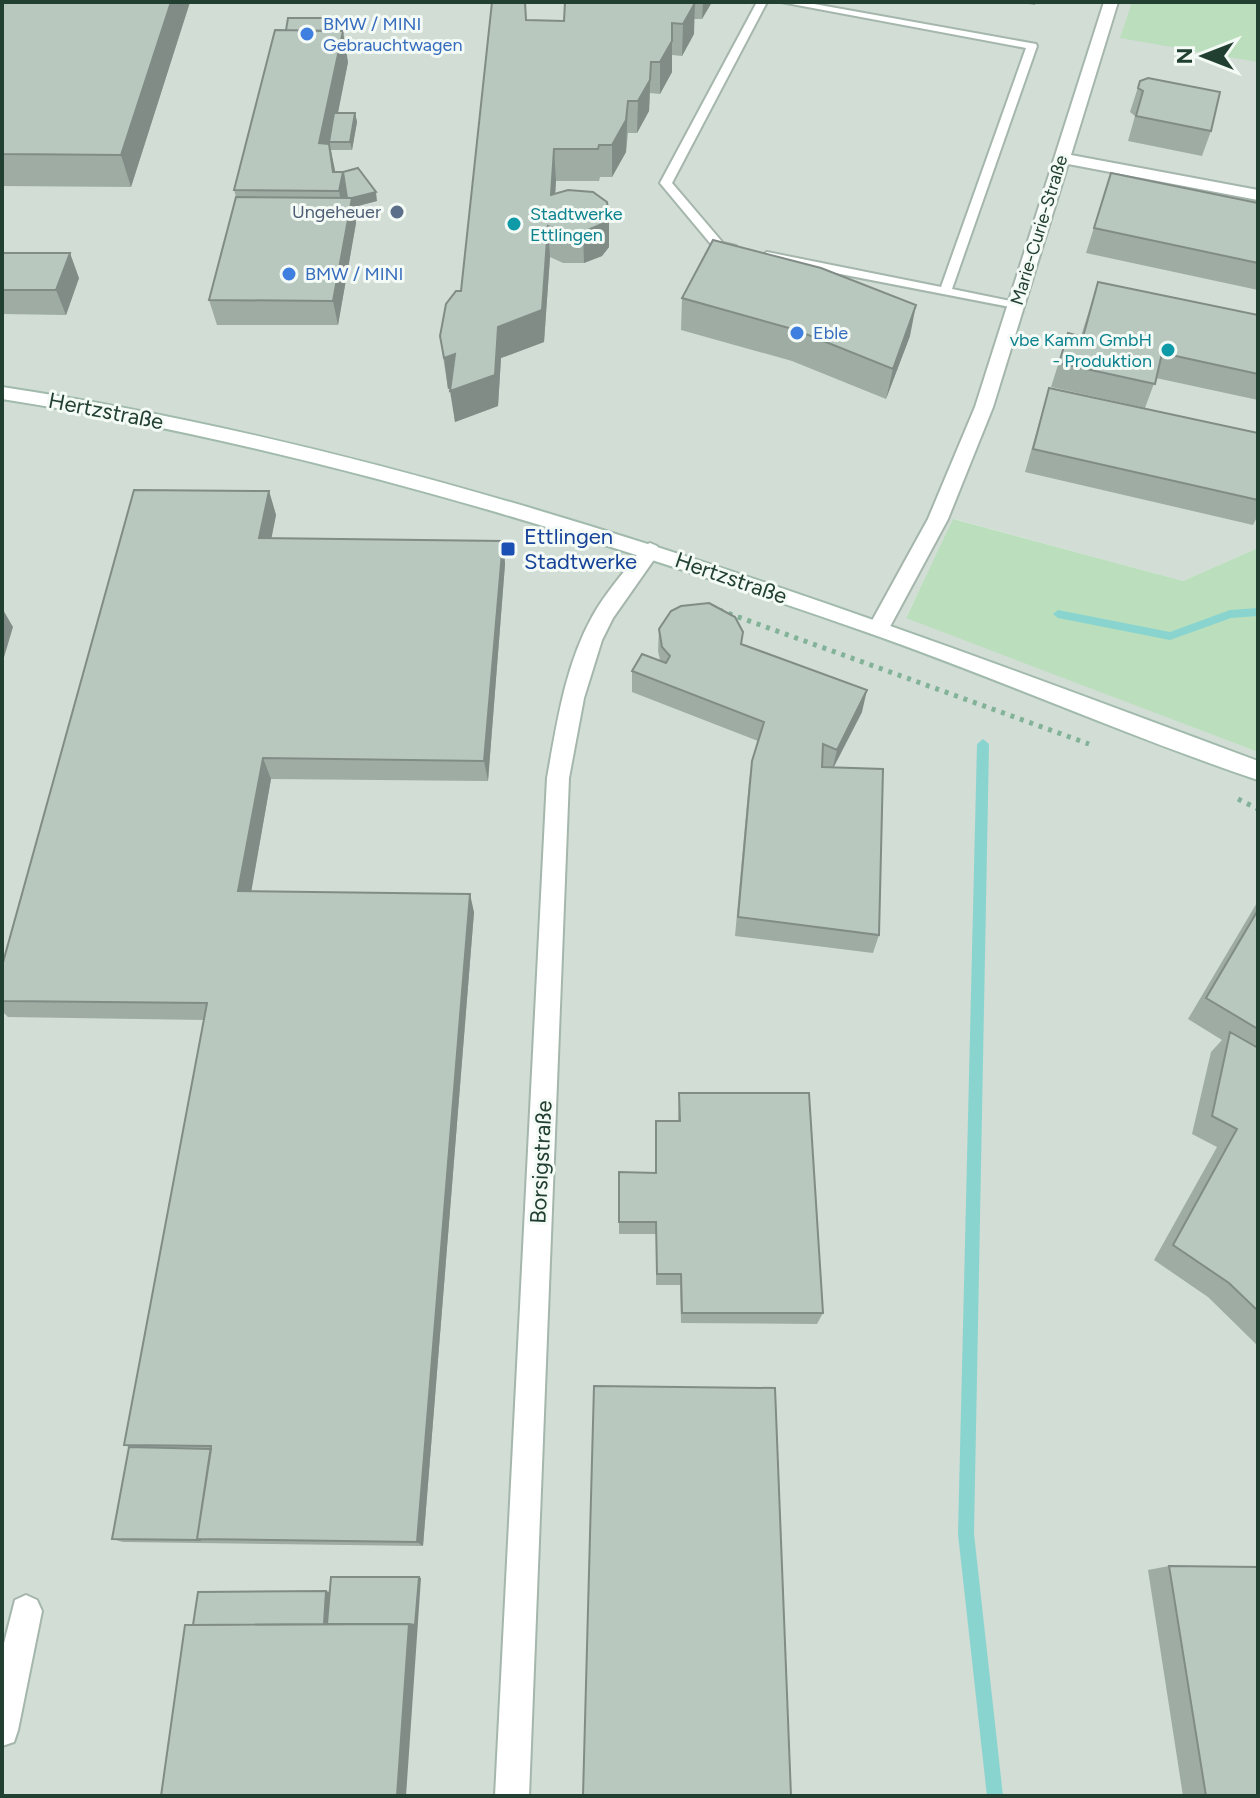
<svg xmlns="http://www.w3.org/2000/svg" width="1260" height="1798" viewBox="0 0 1260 1798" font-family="Figtree,sans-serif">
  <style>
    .built { fill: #d1ddd5 }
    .green { fill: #bbdfbd }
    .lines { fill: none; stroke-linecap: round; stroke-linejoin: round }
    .stream { fill: #89d4cf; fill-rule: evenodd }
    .lane-casing { stroke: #a5b6ac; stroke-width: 4 }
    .street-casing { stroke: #a5b6ac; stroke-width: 4 }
    .secondary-casing { stroke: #a1baac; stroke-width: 4 }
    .path { stroke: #82b298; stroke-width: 5; stroke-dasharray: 4 6; stroke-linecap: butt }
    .lane { fill: #fff; fill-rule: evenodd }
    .street { fill: #fff; fill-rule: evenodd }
    .secondary { fill: #fff; fill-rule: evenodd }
    .wall { fill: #9eaca4 }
    .shaded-wall { fill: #818c86 }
    .building { fill: #b8c8bf; stroke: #818c86; stroke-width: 2 }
    .shop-dot { fill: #3f7fe0; stroke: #f4faf5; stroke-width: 3 }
    .service-dot { fill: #5c6f8a; stroke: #f4faf5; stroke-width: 3 }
    .culture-dot { fill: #0f9aa8; stroke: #f4faf5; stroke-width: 3 }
    .transit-dot { fill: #1a4fb4; stroke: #f4faf5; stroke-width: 3 }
    .labels { text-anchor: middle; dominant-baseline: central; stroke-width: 6; stroke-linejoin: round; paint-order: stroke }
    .far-shop-label { font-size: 18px; fill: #366cbe; stroke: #f4faf5; text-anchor: start }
    .far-service-label { font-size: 18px; fill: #4e5e75; stroke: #f4faf5; text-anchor: end }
    .far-culture-label { font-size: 18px; fill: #0d838f; stroke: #f4faf5; text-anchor: start }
    .far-street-label { font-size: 18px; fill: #224031; stroke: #f4faf5 }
    .street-label { font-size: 22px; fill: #224031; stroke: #f4faf5 }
    .transit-label { font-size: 22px; fill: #164399; stroke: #f4faf5; text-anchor: start }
  </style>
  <rect width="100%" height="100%" fill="#e3ede6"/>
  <path class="built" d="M2,2H1258V548L1183,581L954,519L906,617L1258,752V1796H2Z"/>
  <path class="green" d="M1132,2H1258V62L1120,38Z
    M953,519L1183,581L1258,548V752L906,618Z"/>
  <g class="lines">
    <path class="stream" d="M1258,608V616L1231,618L1170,640L1058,618L1053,614L1058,610L1170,632L1230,610Z
      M983,739L989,744L974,1534L1003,1796H987L958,1534L977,744Z"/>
    <defs>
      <path id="lane" d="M757,2H767L672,183L723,243L736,246V252L715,249L660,183Z
        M781,2H803L1036,44L1037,46L952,289L1020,303V309L763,259L761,256L767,252L941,287L1026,48Z"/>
      <path id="street" d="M1104,2H1118L1071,155L1258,190V200L1068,164L993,407L948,519L886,634H872L868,628L928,519L975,407Z
        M650,543L657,546L660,551L613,618L602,640L584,698L569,778L529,1796H495L547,778C557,723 565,666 592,617C606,591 627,570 643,546Z
        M26,1595L37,1600L42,1611L18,1730L14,1742L2,1746V1651L15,1600Z"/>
      <path id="secondary" d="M2,387C437,453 848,608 1258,761V780C1127,736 1000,679 869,633C586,534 298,445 2,399Z"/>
    </defs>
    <use href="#lane" class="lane-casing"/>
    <use href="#street" class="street-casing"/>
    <use href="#secondary" class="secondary-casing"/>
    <path class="path" d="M719,610L1089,744
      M1238,799L1258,809"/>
    <use href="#lane" class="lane"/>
    <use href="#street" class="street"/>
    <use href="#secondary" class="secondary"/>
  </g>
  <path class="wall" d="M2,2H190L131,187L2,186Z
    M565,2H712L702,19H694V34L682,56L672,55V72L660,94L650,93L649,111L637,133H628L626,152L612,177H600L599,181H556L555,194L609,247L602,256L584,263H563L550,257L544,342L501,358L498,406L455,422L451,388L448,389L440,336L461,291L526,20L564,21Z
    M1017,2H1036L1035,5Z
    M325,18L327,27L326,31L348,62L338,113H355L357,122L352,150H331L335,172L377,201L354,207L356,223L338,325H217L209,300L236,197L234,190L286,30Z
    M1140,81L1211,131L1202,156L1128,141L1135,116L1130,112Z
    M1111,173L1258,203V290L1086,253Z
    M2,253L79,278L66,315L2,314Z
    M1098,282L1258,315V400L1156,378L1145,408L1051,387L1068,333L1081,336Z
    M682,298L910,336L886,399L792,361L681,330Z
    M1049,388L1258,433V515L1253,525L1025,472Z
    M269,491L276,515L271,538L503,541L505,564L488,781L271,779L251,891L474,912L423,1546L123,1542L112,1539L129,1447L124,1445L204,1020L8,1017L2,1011V966Z
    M659,629L741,644L862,712L834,767L879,935L873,953L735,936L749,781L752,761L758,741L632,692V671L660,660L658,651Z
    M1258,901V1346L1208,1297L1154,1260L1217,1147L1192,1134L1211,1052L1222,1040L1188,1019Z
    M679,1093L823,1313L817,1324L681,1323L680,1285H656V1234H619V1172L655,1173V1135L678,1121Z
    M1169,1566L1258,1796H1183L1148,1570Z"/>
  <path class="shaded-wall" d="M171,2H190L131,187L121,155Z
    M703,2H712L702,19Z
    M695,3L694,34L682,56L683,24Z
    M343,31L348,62L332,142H329L336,175L333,172L319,143Z
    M672,41V72L660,94V62Z
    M651,62L649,111L637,133L638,101Z
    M628,101L626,152L612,177V145Z
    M355,113L357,122L352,150L350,142Z
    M554,149L556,181L553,226L551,195Z
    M343,172L376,192L377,201L354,207L356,223L338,325L333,301L345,223L339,191Z
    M609,216V247L602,256L584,263L583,232Z
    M548,226L550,257L544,342L501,358L498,406L455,422L450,391L498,327Z
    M70,253L79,278L66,315L56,290Z
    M916,305L910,336L886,399L893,369Z
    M455,354L459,385L448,389L444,358Z
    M269,491L276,515L267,561L259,538Z
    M503,541L505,564L488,781L484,761Z
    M2,608L13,627L2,664Z
    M867,690L862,712L832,770L837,750Z
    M263,758L271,779L248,910L238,891Z
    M470,894L474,912L423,1546L417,1542Z
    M419,1577L421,1578L406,1796H397L409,1624Z
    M326,1591L333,1593L330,1627L324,1626Z"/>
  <path class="building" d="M2,2H171L121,155L2,154Z
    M492,2H525L526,20L564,21L565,2L695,3L683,24L672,23V41L660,62H651L650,80L638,101H628L626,120L612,145H599L598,149H554L551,195L568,190L593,192L607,202L609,216L602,224L583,232L562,231L548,226L542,310L498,327L495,375L450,391L455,354L444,358L440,336L446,304L456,291H461Z
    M288,18H325L322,31L286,30Z
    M275,30L343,31L319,143L329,144L333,172H343L339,191L234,190Z
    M1148,78L1220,92L1211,131L1136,116L1143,91L1138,88L1140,81Z
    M334,113H355L350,142H329Z
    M358,168L376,192L352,198H347L343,172Z
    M1111,173L1258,203V263L1094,228Z
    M236,197L352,198L333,301L209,300Z
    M713,240L821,268L916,305L893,369L796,330L682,298Z
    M2,253H70L56,290H2Z
    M1098,282L1258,315V374L1162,353L1155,384L1059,363L1068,333L1083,337Z
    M1049,388L1258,433V500L1033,449Z
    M134,490L269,491L259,538L503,541L484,761L263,758L238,891L470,894L417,1542L197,1539L211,1446L124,1445L207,1003L2,1001V966Z
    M709,603L735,617L743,632L741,644L867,690L837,750L823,744L822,767L883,769L879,935L738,917L752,761L764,722L632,671L642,654L666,663L670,656L662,647L659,629L671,611L681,606Z
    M1258,910V1029L1206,998Z
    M1230,1032L1258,1048V1311L1229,1283L1173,1245L1237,1129L1212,1116Z
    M679,1093H809L823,1313H682L681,1274H657L656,1222H619V1172L656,1173V1121H680Z
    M594,1386L775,1388L791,1796H583Z
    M129,1447L211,1449L197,1539L201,1540L112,1539Z
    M1169,1566L1258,1567V1796H1206Z
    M331,1577H419L415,1625L409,1624H327Z
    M326,1591L324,1624L193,1625L198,1592Z
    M409,1624L397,1796H161L185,1625Z"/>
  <g class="shop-dot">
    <circle cx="307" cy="34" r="8"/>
    <circle cx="289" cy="274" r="8"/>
    <circle cx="797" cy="333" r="8"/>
  </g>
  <circle class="service-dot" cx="397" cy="212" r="8"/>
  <g class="culture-dot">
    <circle cx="514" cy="224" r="8"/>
    <circle cx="1168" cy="350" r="8"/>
  </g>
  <rect class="transit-dot" x="500" y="541" width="16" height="16" rx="4"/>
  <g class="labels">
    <g class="far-shop-label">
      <text x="323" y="24">BMW / MINI<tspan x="323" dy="21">Gebrauchtwagen</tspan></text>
      <text x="305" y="274">BMW / MINI</text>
      <text x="813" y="333">Eble</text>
    </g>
    <g class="far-service-label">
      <text x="381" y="212">Ungeheuer</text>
    </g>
    <g class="far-culture-label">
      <text x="530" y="214">Stadtwerke<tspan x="530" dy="21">Ettlingen</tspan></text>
      <text x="1152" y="340" text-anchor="end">vbe Kamm GmbH<tspan x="1152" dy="21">- Produktion</tspan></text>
    </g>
    <g class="far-street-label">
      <text transform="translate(1039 230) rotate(-73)">Marie-Curie-Straße</text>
    </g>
    <g class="street-label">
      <text transform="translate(106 411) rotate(11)">Hertzstraße</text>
      <text transform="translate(731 578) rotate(19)">Hertzstraße</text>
      <text transform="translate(541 1162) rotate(-87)">Borsigstraße</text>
    </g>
    <g class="transit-label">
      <text x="524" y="536">Ettlingen<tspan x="524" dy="25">Stadtwerke</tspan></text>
    </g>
  </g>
  <rect width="1260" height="1798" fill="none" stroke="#224031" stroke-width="8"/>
  <g transform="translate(1204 56) rotate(270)" stroke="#f4faf5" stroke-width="6" paint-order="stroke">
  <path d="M0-6L14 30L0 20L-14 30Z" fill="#224031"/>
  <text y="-12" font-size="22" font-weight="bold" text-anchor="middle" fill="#224031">N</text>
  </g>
</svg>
